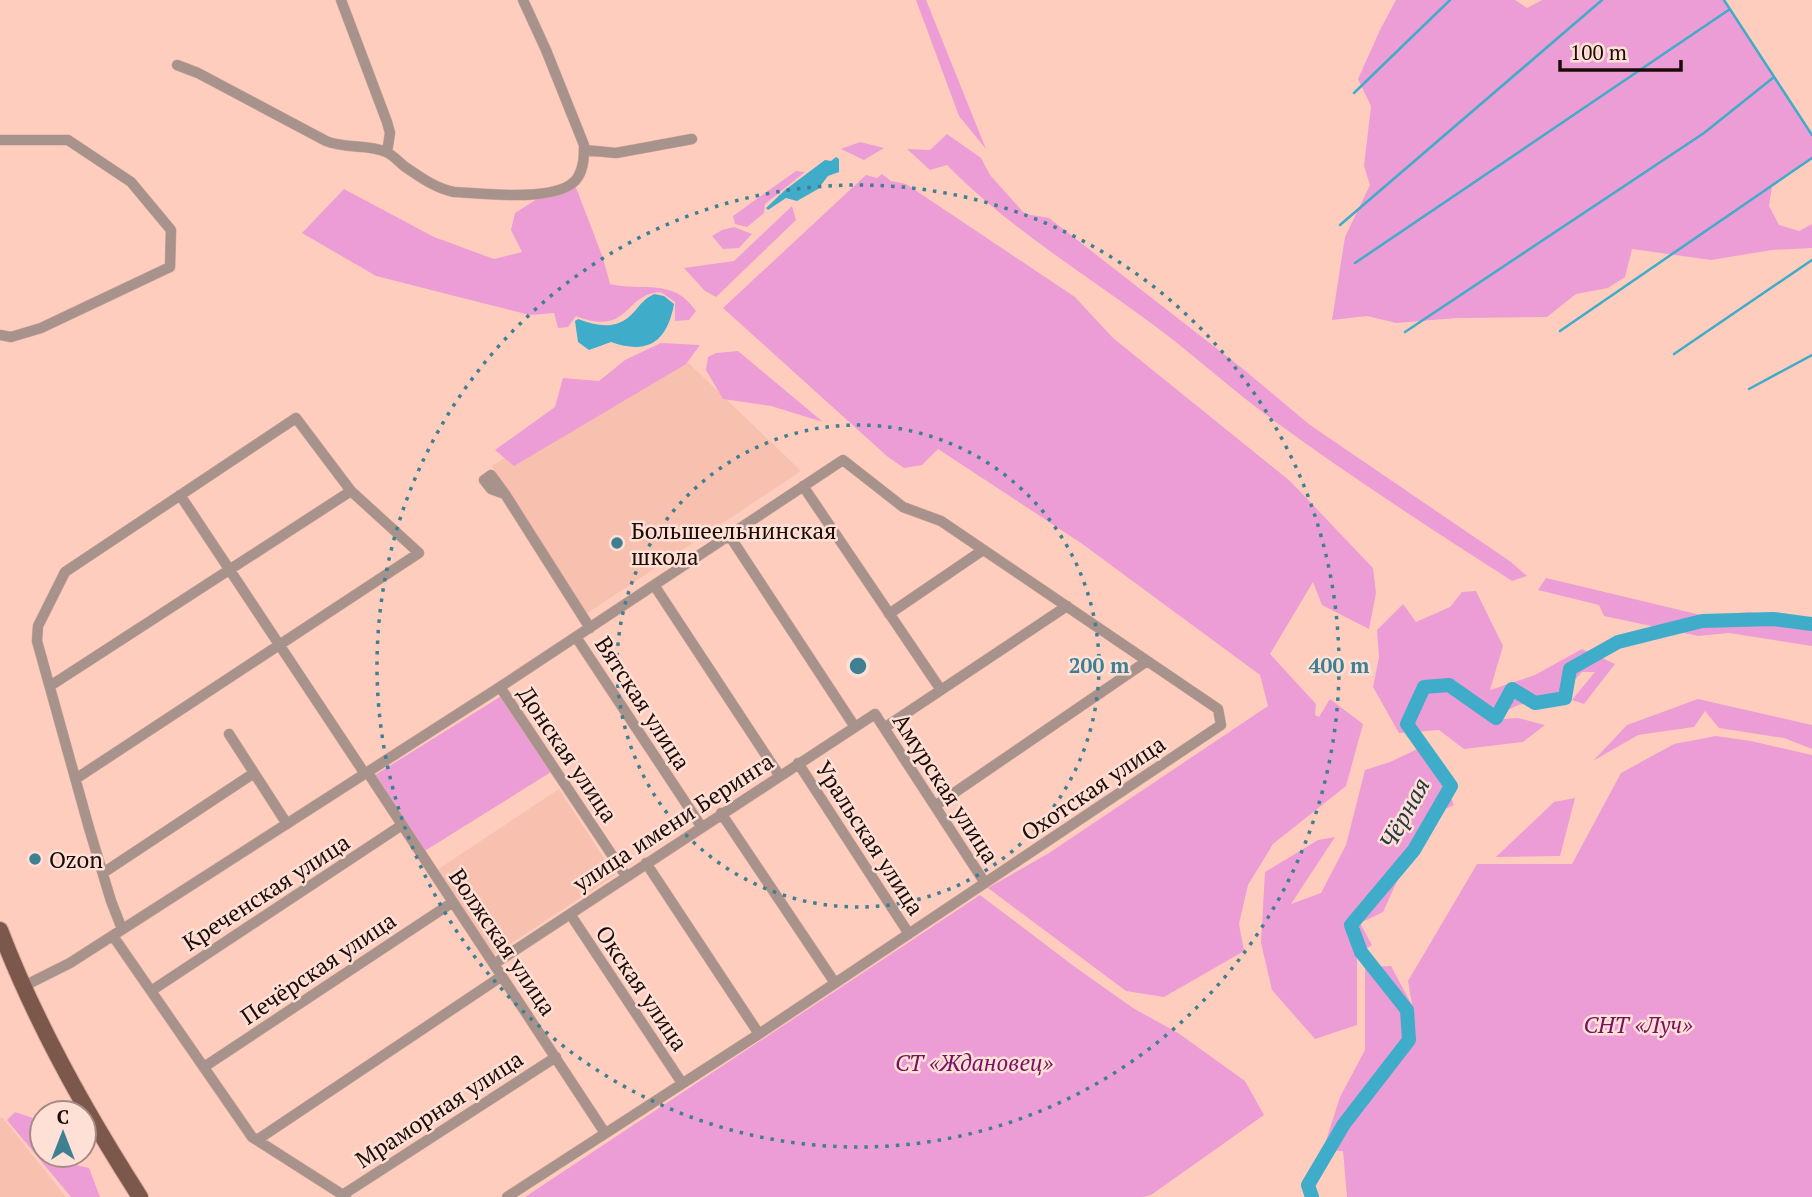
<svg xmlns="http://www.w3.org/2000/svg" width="1812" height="1197" viewBox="0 0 1812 1197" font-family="'PT Serif',serif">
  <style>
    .built { fill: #f8c0ae }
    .green { fill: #ed9dd5 }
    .water { fill: #3facc9 }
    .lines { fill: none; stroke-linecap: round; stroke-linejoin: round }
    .stream { stroke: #3facc9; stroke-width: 2.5 }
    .river { stroke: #3facc9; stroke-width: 14 }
    .minor-casing { stroke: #d6aa9c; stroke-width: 11 }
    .primary-casing { stroke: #d6aa9c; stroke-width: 18 }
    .minor { stroke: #a8938c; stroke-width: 10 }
    .primary { stroke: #7b574c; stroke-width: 16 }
    .ring { fill: none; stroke: #3e7f91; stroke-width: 3.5; stroke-dasharray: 3.5 7 }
    .poi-dot { fill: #3e7f91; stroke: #fee0d6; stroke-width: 2.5 }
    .labels { text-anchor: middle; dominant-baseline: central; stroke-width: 5; stroke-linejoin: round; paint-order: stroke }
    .poi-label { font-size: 23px; fill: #1c0c07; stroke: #fee0d6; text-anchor: start }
    .street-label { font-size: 23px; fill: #1c0c07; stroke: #fee0d6 }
    .park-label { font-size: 23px; font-style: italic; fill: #791063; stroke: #fee0d6 }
    .water-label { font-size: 24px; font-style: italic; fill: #223a41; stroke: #fee0d6 }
    .centre { fill: #3e7f91; stroke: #fee0d6; stroke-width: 3.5 }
    .ring-label { font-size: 21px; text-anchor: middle; font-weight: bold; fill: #3e7f91; stroke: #fee0d6; stroke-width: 5; stroke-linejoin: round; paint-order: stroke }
  </style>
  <rect width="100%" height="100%" fill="#ffcdbd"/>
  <path class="built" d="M677,352L801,471L586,614L492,466Z
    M559,789L615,875L493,955L437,870Z
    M2,1117L66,1197H0V1119Z"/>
  <path class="green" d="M916,0H926L986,149L959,116Z
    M1396,0H1515L1527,8L1542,0H1724L1812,135V158L1772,186L1769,206L1779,225L1799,231L1812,224V248L1772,250L1711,260L1632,249L1625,277L1608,288L1576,294L1547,317L1457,318L1396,323L1367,316L1332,320L1345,237L1370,185L1364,166L1371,106L1358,79L1380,30Z
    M947,134L981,158L990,175L1025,214L1049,218L1243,369L1310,425L1511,562L1527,576L1512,581C1428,527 1345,473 1265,414C1224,383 1186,348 1144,318C1076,268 1007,226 947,165L930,170L907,149L930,150Z
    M860,142L884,148L864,160L841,149Z
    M796,171L805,172L765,204L764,213L747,227L735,224L733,216Z
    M882,174L891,181L906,184L1075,297L1113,338L1290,481L1373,568L1376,593L1369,629L1322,605L1313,582L1270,654L1316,704L1315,715L1319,717L1330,699L1363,724L1346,786L1273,844L1248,885L1239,924L1244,951L1164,997L1126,991L988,888L1049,853L1268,706L1260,675L1081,543L938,449L922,465L904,468L888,457L723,308L866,175L877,178Z
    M575,185L603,258L610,284C643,292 673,277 696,311L689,320L675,321V302L661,292C623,294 630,337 576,316L568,327L558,328L554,313L530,315L376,276L302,233L344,189L434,237L494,259L522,252L511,230L515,213L537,199L565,193Z
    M792,206L796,220L716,297L705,291L684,268L734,261Z
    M734,227L752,234L739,248L723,249L712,236L722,230Z
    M661,343L700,345L686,364L514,466L495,450L555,407L563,378L599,381L625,360Z
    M738,351L823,422L771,406L723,399L706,370L708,357L716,353Z
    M1546,578L1705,616L1749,612L1812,621V646L1729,633L1698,636L1604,616L1599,605L1538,590Z
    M1476,591L1503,646L1490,690L1535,675L1582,649L1615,664L1584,704L1572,700L1595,672H1582L1550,707L1521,704L1485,720L1518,718L1545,725L1523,742L1464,749L1439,730L1399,733L1373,687L1379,657L1377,630L1403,604L1416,622L1450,607L1462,592Z
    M503,695L551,772L423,852L375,775Z
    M1698,699L1812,725V749L1784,738L1719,728L1705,711L1694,727L1638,735L1593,761L1627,725Z
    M1716,736L1751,741L1812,755V1197H1347L1343,1151L1323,1150L1340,1097L1365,1050V967L1391,966L1412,1005L1408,981L1477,864H1572L1621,773L1674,744Z
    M1428,744L1454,805L1426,818L1383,912L1360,923L1372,945L1357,955V1025L1315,1039L1272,990L1261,943L1265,872L1318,840L1335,837L1291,904L1321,893L1346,845L1365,770L1390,762Z
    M1575,798L1560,856L1496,857L1554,802Z
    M980,895L1075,967L1133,1008L1178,1033L1245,1081L1264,1115L1151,1195L1143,1197H525Z
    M15,1112L42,1121V1155H69L76,1165L89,1168L100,1197H71L7,1120Z"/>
  <path class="water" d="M836,157L839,159V172L828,176L818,189L797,201L786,198L768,210L766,208L785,190L825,160L831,161Z
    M654,294L664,296L674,304C667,342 648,355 611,342L589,350L578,342L575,321L578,319C599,327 618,330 634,312C641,304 644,299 654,294Z"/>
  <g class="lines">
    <path class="stream" d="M1724,0L1812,135
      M1354,93L1450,0
      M1340,225L1602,0
      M1355,263L1730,9
      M1560,331L1812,158
      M1405,332L1704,133L1774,77
      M1674,354L1812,260
      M1749,389L1812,355"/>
    <path class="river" d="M1312,1197L1308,1185L1344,1124L1409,1040L1407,1010L1361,952L1351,925L1414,850L1451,786L1407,724L1424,687L1449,685L1496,718L1512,689L1535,703L1565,698L1570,669L1618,642L1702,621L1773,619L1812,624"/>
    <defs>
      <path id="minor" d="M341,0L387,122L390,133L387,152
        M177,65L198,73L326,141C345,149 369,144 386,152C393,155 399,162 404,166C420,177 435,188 454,192C482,193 562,204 578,177C584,167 584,156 584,145L546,50L523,0
        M0,140H68L131,182L171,230L170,267L41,328L11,337L0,335
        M584,150L616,153L692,139
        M803,486L941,690
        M505,494L491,489L484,480L491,475L505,494L590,628
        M180,495L365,774
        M729,535L855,727
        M654,585L779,775
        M889,614L983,550
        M576,637L701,826
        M50,686L351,491
        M500,687L626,876
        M884,728L1067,606
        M229,734L287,824
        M798,763L909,934
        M368,773L605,1133
        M77,778L419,553L351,491L296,418L65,572L38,626L37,641L89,828L111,901L122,929
        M935,806L1147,661
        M721,813L835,983
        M646,863L759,1034
        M103,873L254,773
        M570,914L682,1083
        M113,936L252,1137L346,1197
        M494,964L875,714L985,883
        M22,987L70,963L500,687L843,460L903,507L941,521L1218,709L1221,725L759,1034L507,1197
        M151,991L402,825
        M204,1067L453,902
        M257,1140L502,976
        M344,1194L556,1057"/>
      <path id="primary" d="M0,930C36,1024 86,1113 140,1197"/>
    </defs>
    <use href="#minor" class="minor-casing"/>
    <use href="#primary" class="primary-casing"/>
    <use href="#minor" class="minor"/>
    <use href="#primary" class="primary"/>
  </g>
  <g class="ring">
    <circle cx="858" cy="666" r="241"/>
    <circle cx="858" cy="666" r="481"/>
  </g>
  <g class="poi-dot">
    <circle cx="617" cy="543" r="7"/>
    <circle cx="35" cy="859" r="7"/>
  </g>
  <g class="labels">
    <g class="poi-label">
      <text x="631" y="530">Большеельнинская<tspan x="631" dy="26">школа</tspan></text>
      <text x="49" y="859">Ozon</text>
    </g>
    <g class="street-label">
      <text transform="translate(643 703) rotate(57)">Вятская улица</text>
      <text transform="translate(568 754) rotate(56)">Донская улица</text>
      <text transform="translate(946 788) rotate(57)">Амурская улица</text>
      <text transform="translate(1093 788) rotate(-34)">Охотская улица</text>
      <text transform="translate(673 822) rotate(-33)">улица имени Беринга</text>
      <text transform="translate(870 838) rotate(57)">Уральская улица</text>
      <text transform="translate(266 892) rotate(-33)">Креченская улица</text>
      <text transform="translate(503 942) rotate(56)">Волжская улица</text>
      <text transform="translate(318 968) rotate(-34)">Печёрская улица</text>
      <text transform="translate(642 988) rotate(56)">Окская улица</text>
      <text transform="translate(439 1109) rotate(-33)">Мраморная улица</text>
    </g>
    <g class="park-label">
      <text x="1638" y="1024">СНТ «Луч»</text>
      <text x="974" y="1062">СТ «Ждановец»</text>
    </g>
    <g class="water-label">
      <text transform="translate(1404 813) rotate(-61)">Чёрная</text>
    </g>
  </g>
  <circle cx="858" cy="666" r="10" class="centre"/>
  <g class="ring-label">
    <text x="1099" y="673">200 m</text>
    <text x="1339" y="673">400 m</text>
  </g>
  <g transform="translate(63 1134)"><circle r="33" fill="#fee0d6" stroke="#a48b83" stroke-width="2"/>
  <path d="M0-5L12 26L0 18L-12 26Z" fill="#3e7f91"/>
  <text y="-10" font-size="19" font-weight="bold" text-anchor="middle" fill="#1c0c07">С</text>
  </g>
  <path d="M1560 60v10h121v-10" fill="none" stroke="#1c0c07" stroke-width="3.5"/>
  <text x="1570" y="60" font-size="21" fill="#1c0c07" stroke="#fee0d6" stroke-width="5" paint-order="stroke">100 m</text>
</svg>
